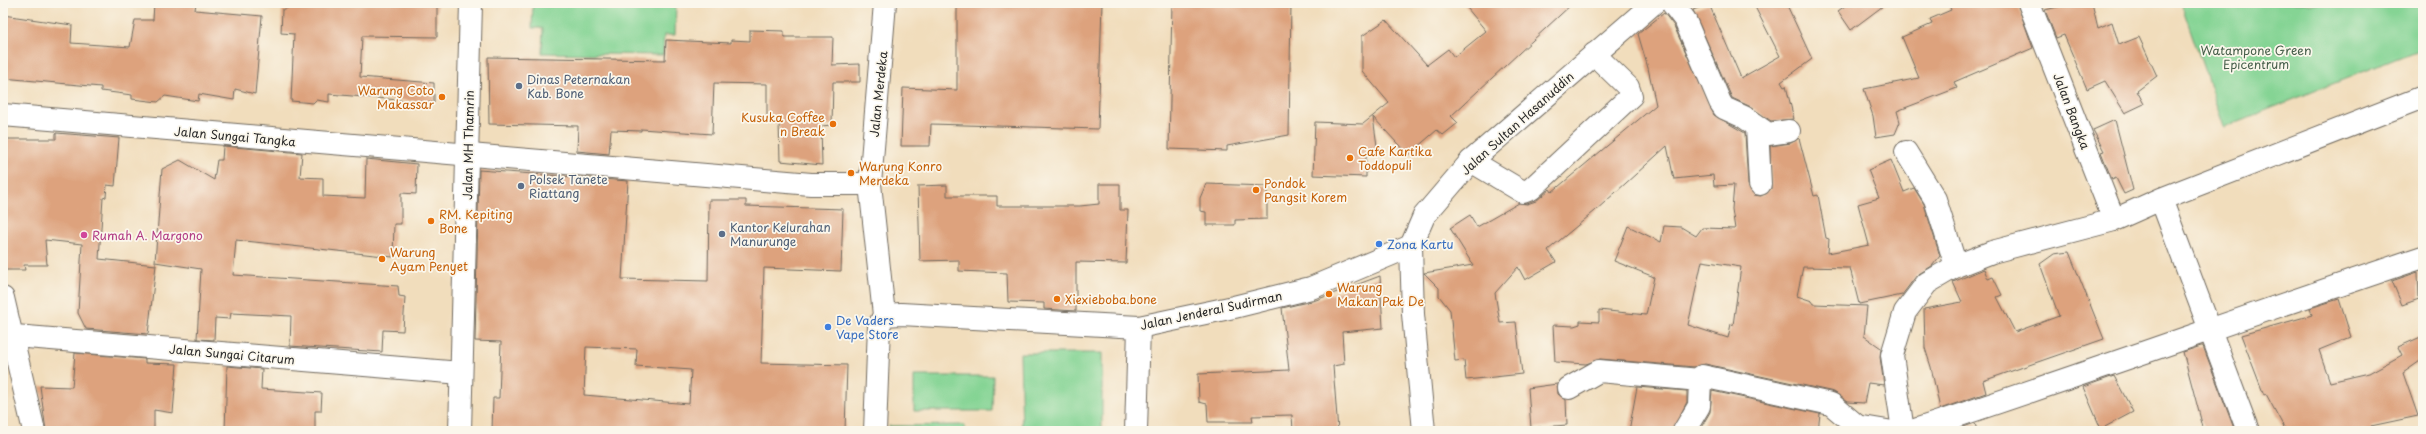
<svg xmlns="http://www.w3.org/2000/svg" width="2426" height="434" viewBox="0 0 2426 434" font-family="'Playpen Sans',sans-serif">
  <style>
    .green { fill: #85d494; stroke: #588060 }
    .building { fill: #dda27d; fill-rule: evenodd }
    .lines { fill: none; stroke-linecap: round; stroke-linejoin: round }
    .minor-casing { stroke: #70695e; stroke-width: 24 }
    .major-casing { stroke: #70695e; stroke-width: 24 }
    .minor { stroke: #fff; stroke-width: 22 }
    .major { stroke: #fff; stroke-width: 22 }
    .service-dot { fill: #5c6f8a; stroke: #fbf7ec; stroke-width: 1.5 }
    .food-dot { fill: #e8710a; stroke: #fbf7ec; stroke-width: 1.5 }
    .hotel-dot { fill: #d1479c; stroke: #fbf7ec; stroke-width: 1.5 }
    .shop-dot { fill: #3f7fe0; stroke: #fbf7ec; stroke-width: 1.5 }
    .labels { text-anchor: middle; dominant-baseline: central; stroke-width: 3.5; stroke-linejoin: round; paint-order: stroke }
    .park-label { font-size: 12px; fill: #465e4a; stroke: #fbf7ec }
    .service-label { font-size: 12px; fill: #4e5e75; stroke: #fbf7ec; text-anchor: start }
    .food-label { font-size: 12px; fill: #c56008; stroke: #fbf7ec; text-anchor: start }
    .street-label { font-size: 12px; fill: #2b2b2b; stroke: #fbf7ec }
    .hotel-label { font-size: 12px; fill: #b23c85; stroke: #fbf7ec; text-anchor: start }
    .shop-label { font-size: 12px; fill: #366cbe; stroke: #fbf7ec; text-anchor: start }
  </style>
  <rect width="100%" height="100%" fill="#fbf7ec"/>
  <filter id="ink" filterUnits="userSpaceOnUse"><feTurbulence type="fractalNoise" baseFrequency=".025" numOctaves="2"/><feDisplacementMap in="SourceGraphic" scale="8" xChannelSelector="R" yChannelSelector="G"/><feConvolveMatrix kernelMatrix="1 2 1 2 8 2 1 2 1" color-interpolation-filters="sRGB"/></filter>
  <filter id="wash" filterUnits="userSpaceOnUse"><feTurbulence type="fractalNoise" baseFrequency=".012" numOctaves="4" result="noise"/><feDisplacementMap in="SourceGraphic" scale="16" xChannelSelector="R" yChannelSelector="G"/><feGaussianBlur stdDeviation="0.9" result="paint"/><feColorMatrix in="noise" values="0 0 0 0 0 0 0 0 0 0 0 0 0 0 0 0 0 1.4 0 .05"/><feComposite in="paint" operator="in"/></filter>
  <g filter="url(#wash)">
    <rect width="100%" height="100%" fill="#f1ddbc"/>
    <path class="green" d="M533,3H676L675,35H664L663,55L542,53L543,28H532Z
      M2181,3H2423V48L2224,127Z
      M1020,353H1102V431H1022Z
      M914,376H993L992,411H914Z
      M965,425V431H888L889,426Z"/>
    <g id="blocks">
      <path class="building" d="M154,3H196L195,10L262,16L255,94L235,89L234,100L199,94L198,101L165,96L158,102L132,99V95L101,91V87L3,78V15L72,25L71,43L130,47L135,20H153Z
        M288,3H437V37L362,36L360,77L434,83V103L329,94V102L316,100L313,103L291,101L294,34L281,33L282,10L288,8Z
        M957,3H1102L1098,129L931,124L930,146H901L903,88L957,90Z
        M1172,3H1291L1289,135L1227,146V151L1169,149Z
        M1463,3H1573L1451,116L1458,123L1443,135L1437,130L1408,155L1373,117L1378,153H1366V177L1313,175L1315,122L1363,124L1389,103L1362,71V36L1386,20L1427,65L1448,49L1454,57L1486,31Z
        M1753,3H1786L1812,59L1781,82L1784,87L1786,86L1794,119L1771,121L1751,107L1732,98L1693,10L1709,4L1741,78L1780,56Z
        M1849,3H1887L1851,30L1838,11Z
        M1948,3H2017L2033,48L1954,82L1957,88L1897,111L1900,122L1895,134L1876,137L1873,116L1864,89L1919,78L1902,37L1932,24L1930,19L1951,10Z
        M2074,3H2092L2098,28L2112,22L2119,45L2139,37L2157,76L2137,91L2144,104L2125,113L2105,81L2087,89L2064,35L2056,38L2045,10Z
        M1664,13L1674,26L1714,115L1745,133L1748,185L1754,195L1761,196L1771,189L1770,146L1791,143L1799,138L1814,196L1818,195L1826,238L1829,239L1828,253L1869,245L1858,204L1879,198L1868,170L1891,160L1904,192L1914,188L1924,204L1940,256L1932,266L1917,275L1902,295L1859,304L1850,268L1803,267L1797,296L1812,301L1814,304L1867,306L1864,336L1881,348L1880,357L1884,385L1868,383L1864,403L1848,402L1834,392L1705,364L1694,367L1600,359L1586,364L1555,362L1553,325L1574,326L1580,324V321L1599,322V310L1646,315L1654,277L1614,261L1628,226L1661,242L1664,226L1681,227L1696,236L1702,228L1735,229L1732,209L1734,185L1714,186L1713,175L1674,179L1667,146L1595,211L1548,250L1556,262L1525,280L1518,267L1495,293L1500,323L1516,322L1522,374L1466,380L1464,360L1455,361L1450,310L1439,296V288L1424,273L1473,265L1450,228L1470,215L1477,227L1519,203L1527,204L1536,201L1550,189L1552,192L1656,105L1648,68L1638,34ZM1702,261L1741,267L1733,325L1731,324L1728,338L1688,325Z
        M750,30L784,31V37H833L832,65L860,64V82H833L832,125L821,126L822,165L780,161L779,123L767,122V84L714,83L712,134L641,129V131L611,130L609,154L577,151L578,126L489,124L488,57L665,60L666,40L731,43V40L750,41Z
        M2115,120L2133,190L2124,194L2116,178L2112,180L2101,152L2104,151L2093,130Z
        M56,133L119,138L115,186L107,185L106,197L103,198L99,259L156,265L148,334L86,329L78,313L82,244L45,240L47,265H24L25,270H3V139H56Z
        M223,146L302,153L300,177L323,178V196L365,198L366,159L417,164L416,194L401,193V224H394L393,257L236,240L233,275L398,286L399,296L405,297L403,331L383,330L382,352L290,346L291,316L231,313L230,319L215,318L214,340L197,339L201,269L155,262L162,169L180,160L214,180L217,160H222Z
        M479,170L628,181L622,279L708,281L709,200H746V206L843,209L841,271L764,268L761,363L847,365L845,431H492L493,398H499L501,342L475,341ZM586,347L637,349L636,366L691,370L689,404L584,395Z
        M1099,184H1120V210H1128L1126,263L1076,262V311L1044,309V303L1008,302L1007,273L959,271V260L920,261L918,186L947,185V196H997V206H1080L1099,204Z
        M1206,184L1267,186V219L1235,220V225H1206V212L1200,211V198Z
        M2069,252L2104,339L1983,381L1986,393L1940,409L1931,367L1925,348L1924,309L1962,302L1953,282L1984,269L1988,279L1993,277L2002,295L1997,297L2015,332L2059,316L2040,264L2054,254Z
        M2418,272L2419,299L2402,305L2392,281Z
        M1380,276L1383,328L1342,332L1344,364L1333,366L1338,431H1293L1292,415L1252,416L1253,422H1208L1207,404L1199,402L1198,374L1289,370L1282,308L1316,300Z
        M2339,299L2351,337L2319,350L2330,382L2369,373L2402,355L2398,347L2423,336V359L2403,373L2418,416L2371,426L2373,431H2286L2266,394L2264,395L2241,335L2312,315L2310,308Z
        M2201,346H2203L2235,431H2204L2183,352Z
        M75,353L145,359V363L177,364L173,413L154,410V431H46L40,386L72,387Z
        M227,366L262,369L261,389L322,393L321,411H315V431H225Z
        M2114,376L2133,412L2101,429L2083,387Z
        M1557,384L1558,394L1566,400L1567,425L1531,428L1528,388Z
        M1637,387L1687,391V402L1672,431H1629Z
        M1712,391L1820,414L1818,431H1699L1710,412Z
        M1975,423L1977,431H1952Z"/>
    </g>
  </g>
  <g filter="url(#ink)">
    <use href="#blocks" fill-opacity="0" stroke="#70695e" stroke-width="1"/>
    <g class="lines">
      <defs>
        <path id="minor" d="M1672,3L1685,20L1720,102L1724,108L1744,117L1768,134L1789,131
          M2029,3L2114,220
          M3,115L811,184H870
          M1757,128L1760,184
          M1906,152L1935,199L1956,266
          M1471,161L1523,192L1531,189L1631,96L1628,87L1594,54
          M2161,199L2248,431
          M3,298L34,431
          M884,315L901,314L1139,327L1234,307L1311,288L1411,246
          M884,315L870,184L885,3
          M3,335L461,373
          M1569,388L1599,371L1700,380
          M875,431L879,326L884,315
          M1136,431L1139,327
          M1684,431L1699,406L1700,380L1702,376L1831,404L1857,426L1887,431
          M1903,431L1892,355L1905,312L1927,283L1956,266L1992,252L2114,220L2161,199L2423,97
          M1912,431C2083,375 2252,314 2423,257"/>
        <path id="major" d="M460,431L471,3
          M1424,431L1413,314L1411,246L1424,216L1471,161L1654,3"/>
      </defs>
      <use href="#minor" class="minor-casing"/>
      <use href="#major" class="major-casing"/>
      <use href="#minor" class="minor"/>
      <use href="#major" class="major"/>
    </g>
  </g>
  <g class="service-dot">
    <circle cx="519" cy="86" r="4"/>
    <circle cx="521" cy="186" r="4"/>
    <circle cx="722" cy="234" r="4"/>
  </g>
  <g class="food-dot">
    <circle cx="442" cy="97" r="4"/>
    <circle cx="833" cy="124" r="4"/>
    <circle cx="1350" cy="158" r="4"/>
    <circle cx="851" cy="173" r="4"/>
    <circle cx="1256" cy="190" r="4"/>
    <circle cx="431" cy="221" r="4"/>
    <circle cx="382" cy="259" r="4"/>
    <circle cx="1329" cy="294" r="4"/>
    <circle cx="1057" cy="299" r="4"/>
  </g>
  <circle class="hotel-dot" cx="84" cy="235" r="4"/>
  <g class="shop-dot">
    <circle cx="1379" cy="244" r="4"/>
    <circle cx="828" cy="327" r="4"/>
  </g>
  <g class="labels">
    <g class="park-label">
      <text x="2256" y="50">Watampone Green<tspan x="2256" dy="14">Epicentrum</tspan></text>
    </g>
    <g class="service-label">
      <text x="527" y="79">Dinas Peternakan<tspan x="527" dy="14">Kab. Bone</tspan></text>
      <text x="529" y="179">Polsek Tanete<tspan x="529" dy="14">Riattang</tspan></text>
      <text x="730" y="227">Kantor Kelurahan<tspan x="730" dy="14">Manurunge</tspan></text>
    </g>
    <g class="food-label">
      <text x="434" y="90" text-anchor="end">Warung Coto<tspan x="434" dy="14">Makassar</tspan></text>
      <text x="825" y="117" text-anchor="end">Kusuka Coffee<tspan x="825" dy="14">n Break</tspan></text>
      <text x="1358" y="151">Cafe Kartika<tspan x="1358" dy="14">Toddopuli</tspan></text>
      <text x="859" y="166">Warung Konro<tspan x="859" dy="14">Merdeka</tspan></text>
      <text x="1264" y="183">Pondok<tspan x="1264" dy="14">Pangsit Korem</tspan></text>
      <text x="439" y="214">RM. Kepiting<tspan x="439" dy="14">Bone</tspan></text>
      <text x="390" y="252">Warung<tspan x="390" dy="14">Ayam Penyet</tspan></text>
      <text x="1337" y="287">Warung<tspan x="1337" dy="14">Makan Pak De</tspan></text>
      <text x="1065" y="299">Xiexieboba.bone</text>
    </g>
    <g class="street-label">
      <text transform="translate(878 94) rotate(-84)">Jalan Merdeka</text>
      <text transform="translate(2072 111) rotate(69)">Jalan Bangka</text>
      <text transform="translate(1517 123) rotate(-42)">Jalan Sultan Hasanuddin</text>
      <text transform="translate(235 136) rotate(5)">Jalan Sungai Tangka</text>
      <text transform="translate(468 145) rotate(-89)">Jalan MH Thamrin</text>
      <text transform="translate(1211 310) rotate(-12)">Jalan Jenderal Sudirman</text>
      <text transform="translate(232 354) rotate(5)">Jalan Sungai Citarum</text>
    </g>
    <g class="hotel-label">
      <text x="92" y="235">Rumah A. Margono</text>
    </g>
    <g class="shop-label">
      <text x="1387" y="244">Zona Kartu</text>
      <text x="836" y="320">De Vaders<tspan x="836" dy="14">Vape Store</tspan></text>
    </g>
  </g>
  <rect width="2426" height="434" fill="none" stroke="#fbf7ec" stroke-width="16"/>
</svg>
